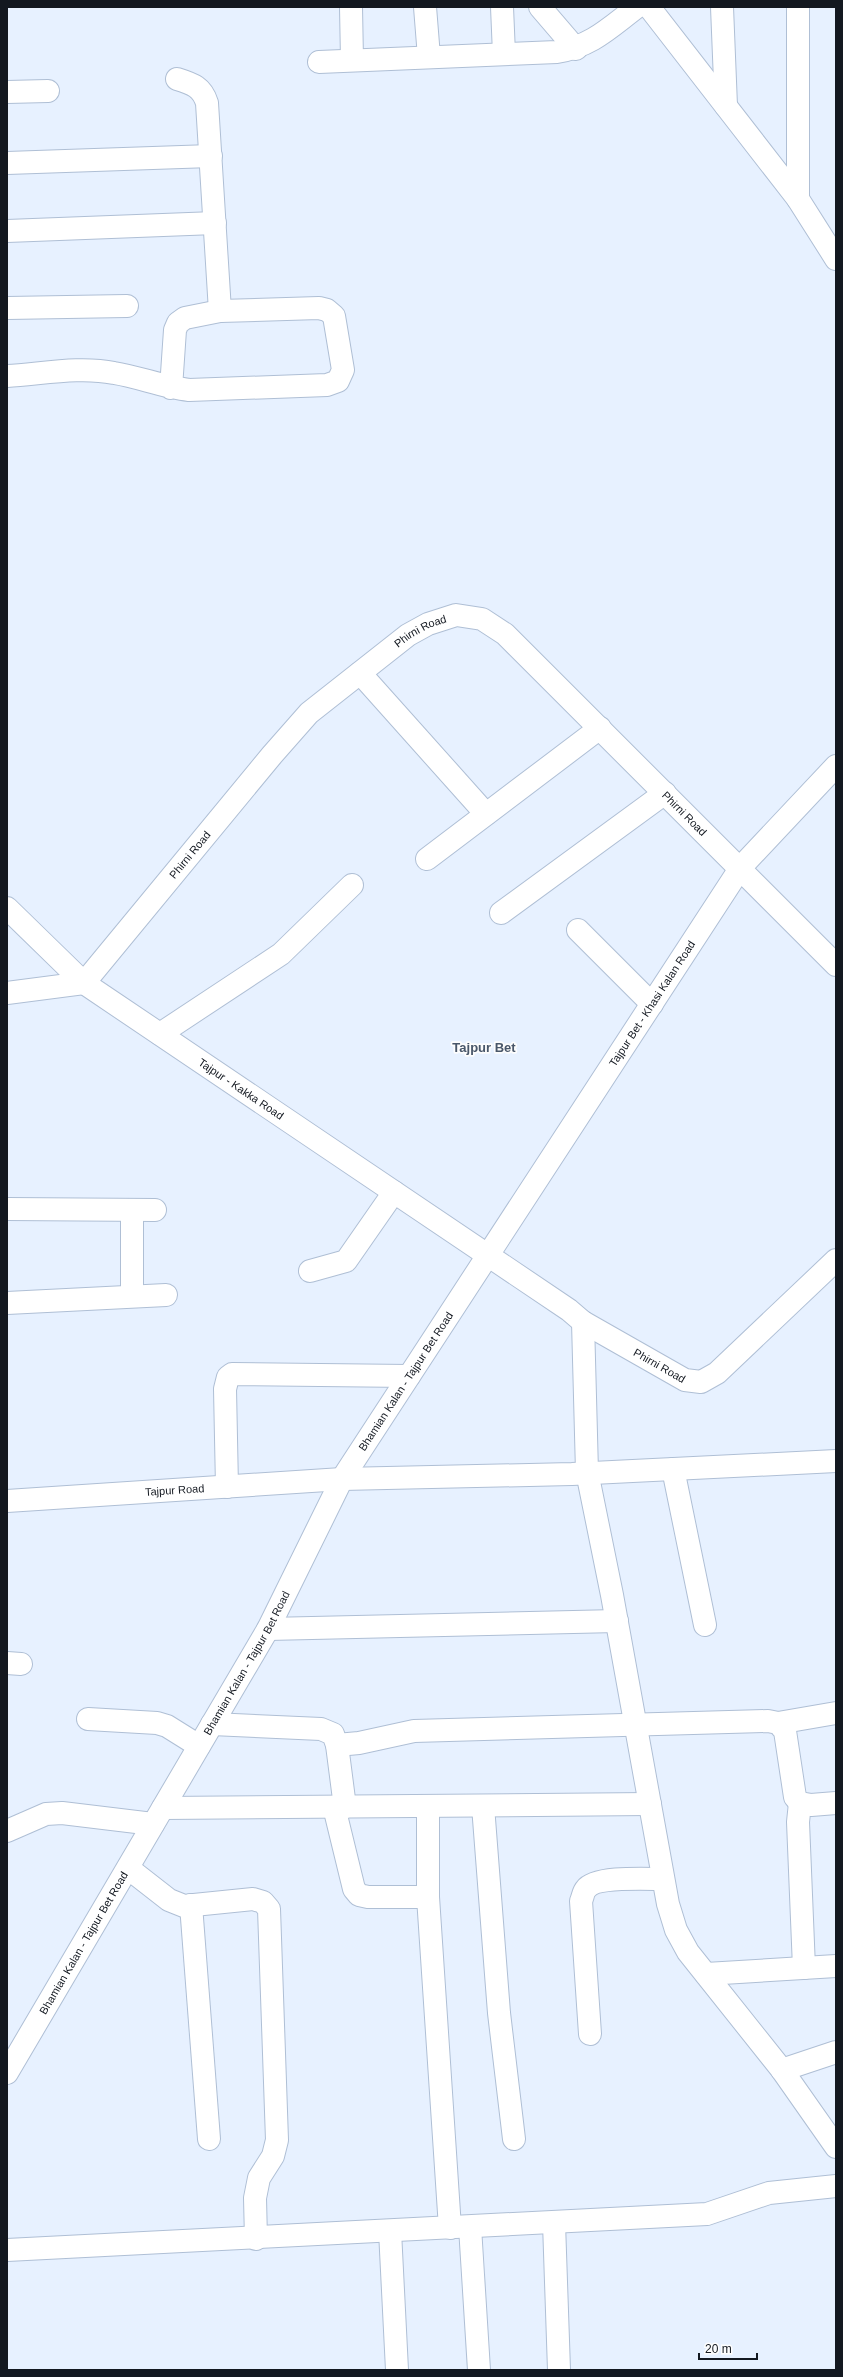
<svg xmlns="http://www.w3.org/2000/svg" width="843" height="2377" viewBox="0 0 843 2377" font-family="Helvetica,sans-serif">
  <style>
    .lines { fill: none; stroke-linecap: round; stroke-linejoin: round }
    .minor-casing { stroke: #afbfd5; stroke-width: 24 }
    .major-casing { stroke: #afbfd5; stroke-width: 24 }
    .minor { stroke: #fff; stroke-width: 22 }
    .major { stroke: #fff; stroke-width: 22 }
    .labels { text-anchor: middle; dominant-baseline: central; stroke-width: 3.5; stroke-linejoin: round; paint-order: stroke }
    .street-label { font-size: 11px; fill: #131820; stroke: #fdfdfd }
    .quarter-label { font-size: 13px; font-weight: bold; fill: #49576a; stroke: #fdfdfd }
  </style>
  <rect width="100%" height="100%" fill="#e7f1ff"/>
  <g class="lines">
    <defs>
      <g id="minor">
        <path d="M351,7L352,60"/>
        <path d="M425,7L429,57"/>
        <path d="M502,7L504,54"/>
        <path d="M540,7L576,49"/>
        <path d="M649,7L798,199L836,259"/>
        <path d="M722,7L726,106"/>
        <path d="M798,7V199"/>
        <path d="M319,62L557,52C592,46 609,28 637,7"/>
        <path d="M177,79C193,84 202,87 207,103L220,311"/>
        <path d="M7,92L48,91"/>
        <path d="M7,163L211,156"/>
        <path d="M7,231L215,223"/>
        <path d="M7,308L127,306"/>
        <path d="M7,376C42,374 80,366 114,373C139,377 163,387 189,390L327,385L338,381L343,370L334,316L327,310L319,308L220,311L185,318L178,323L175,330L171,388"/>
        <path d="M360,673L486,814"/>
        <path d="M427,859L600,728"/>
        <path id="s1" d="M7,908L84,983L569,1310L583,1322L685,1380L701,1382L717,1373L836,1260"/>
        <path d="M501,913L665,793"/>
        <path d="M578,930L652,1004"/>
        <path id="s2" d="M7,993L84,983L272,755L309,713L408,635L428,624L456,615L482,619L505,634L836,965"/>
        <path d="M160,1034L281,954L352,885"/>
        <path d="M7,1209L155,1210"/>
        <path d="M132,1210V1296"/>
        <path d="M310,1271L346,1261L394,1192"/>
        <path d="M7,1303L166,1295"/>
        <path d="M583,1322L587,1472L612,1595L668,1904L676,1930L688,1952L782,2070L836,2147"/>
        <path d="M673,1469L705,1625"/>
        <path d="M227,1487L225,1389L228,1377L232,1374L409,1376"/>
        <path d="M268,1629L617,1621"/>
        <path d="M7,1663L21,1664"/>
        <path d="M88,1719L157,1723L167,1726L199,1746"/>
        <path d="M778,1723L836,1713"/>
        <path d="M212,1724L321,1729L333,1734L337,1745L345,1807"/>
        <path d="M337,1745L359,1743L414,1731L768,1721L778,1723L785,1731L795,1797L800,1803L811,1805L836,1803"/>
        <path d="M800,1803L798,1822L804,1968"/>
        <path d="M428,1806V1897L450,2228"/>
        <path d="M483,1806L499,2013L514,2139"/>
        <path d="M334,1807L354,1889L359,1895L368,1897H428"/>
        <path d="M163,1808L650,1804"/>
        <path d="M7,1831L46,1814L62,1813L153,1824"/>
        <path d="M128,1868L169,1900L184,1906L253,1899L263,1902L269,1909L277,2140L273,2156L259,2178L255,2198L256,2239"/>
        <path d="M191,1905L209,2139"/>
        <path d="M706,1974L836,1966"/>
        <path d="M590,2034L581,1901C583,1897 583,1892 586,1889C595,1876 647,1879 663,1879"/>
        <path d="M782,2070L836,2052"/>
        <path id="s3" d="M7,2073L268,1629L342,1479L741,867L836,766"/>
        <path d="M554,2223L559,2370"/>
        <path d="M470,2227L479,2370"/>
        <path d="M390,2231L397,2370"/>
        <path d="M7,2250L707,2214L769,2193L836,2186"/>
      </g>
      <g id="major">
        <path id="s4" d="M7,1501L342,1479L572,1474L836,1461"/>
      </g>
    </defs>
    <use href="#minor" class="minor-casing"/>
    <use href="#major" class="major-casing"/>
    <use href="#minor" class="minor"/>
    <use href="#major" class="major"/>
  </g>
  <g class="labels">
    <g class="street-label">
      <text stroke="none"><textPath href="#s2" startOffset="568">Phirni Road</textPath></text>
      <text stroke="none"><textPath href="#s2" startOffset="915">Phirni Road</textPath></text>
      <text stroke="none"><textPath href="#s2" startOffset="244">Phirni Road</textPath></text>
      <text stroke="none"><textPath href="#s3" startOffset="1250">Tajpur Bet - Khasi Kalan Road</textPath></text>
      <text stroke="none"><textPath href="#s1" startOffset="297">Tajpur - Kakka Road</textPath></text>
      <text stroke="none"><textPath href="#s1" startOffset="799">Phirni Road</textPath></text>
      <text stroke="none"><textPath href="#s3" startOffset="799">Bhamian Kalan - Tajpur Bet Road</textPath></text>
      <text stroke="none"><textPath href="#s4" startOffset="168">Tajpur Road</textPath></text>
      <text stroke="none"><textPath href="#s3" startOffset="475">Bhamian Kalan - Tajpur Bet Road</textPath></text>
      <text stroke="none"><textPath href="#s3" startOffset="151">Bhamian Kalan - Tajpur Bet Road</textPath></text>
    </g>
    <g class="quarter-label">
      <text x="484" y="1047">Tajpur Bet</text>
    </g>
  </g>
  <rect width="843" height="2377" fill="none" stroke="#131820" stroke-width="16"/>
  <path d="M699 2353v6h58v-6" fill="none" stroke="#131820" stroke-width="2"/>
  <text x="705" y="2353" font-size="12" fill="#131820" stroke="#fdfdfd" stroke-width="3" paint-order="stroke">20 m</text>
</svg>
